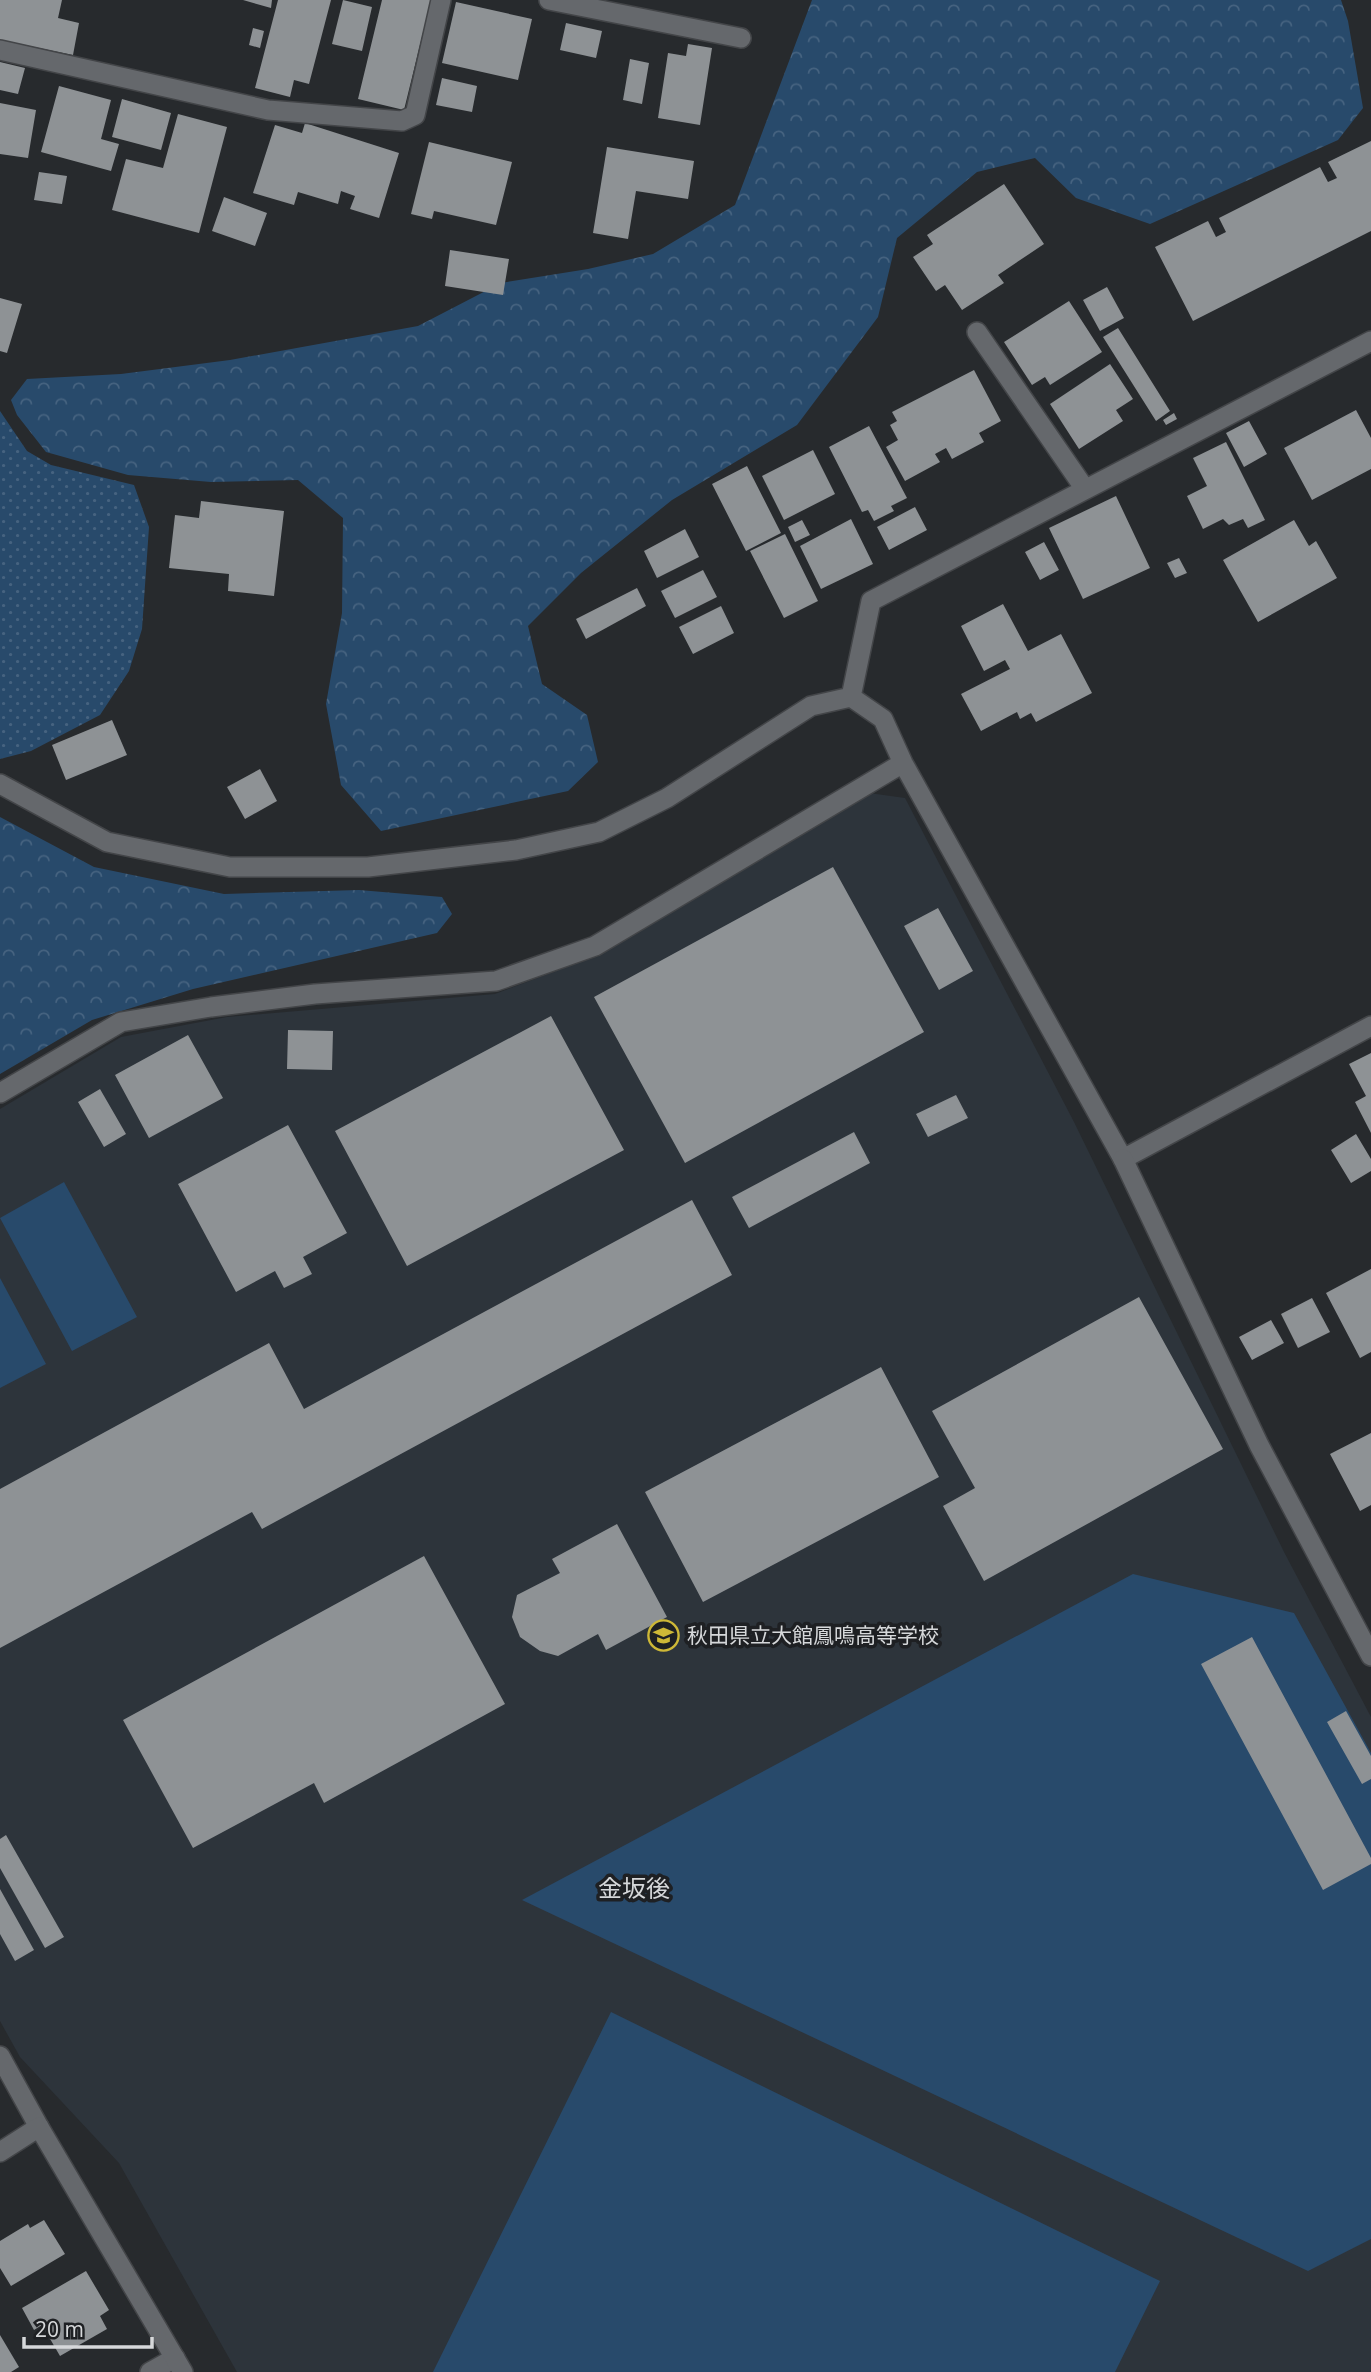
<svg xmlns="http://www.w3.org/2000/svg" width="1371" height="2372" viewBox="0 0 1371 2372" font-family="'Open Sans','Noto Sans JP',sans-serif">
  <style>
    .built { fill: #2d343b }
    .grass { fill: url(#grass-dots) }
    .forest { fill: url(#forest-crowns) }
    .garden { fill: #284a6b }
    .building { fill: #8e9295 }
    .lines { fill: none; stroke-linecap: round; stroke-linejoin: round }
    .minor-casing { stroke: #434548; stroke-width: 22 }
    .tertiary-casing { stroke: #434548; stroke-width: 22 }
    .minor { stroke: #65686c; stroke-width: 19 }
    .tertiary { stroke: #65686c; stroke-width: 19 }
    .labels { text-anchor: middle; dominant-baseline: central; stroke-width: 7; stroke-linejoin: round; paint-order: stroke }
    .poi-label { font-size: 21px; fill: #d6d8da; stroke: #1e2023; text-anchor: start }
    .quarter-label { font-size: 24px; fill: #d6d8da; stroke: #1e2023 }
  </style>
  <defs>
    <pattern id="grass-dots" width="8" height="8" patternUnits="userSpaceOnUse" patternTransform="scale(1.75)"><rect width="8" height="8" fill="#284a6b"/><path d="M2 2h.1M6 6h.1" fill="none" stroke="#466380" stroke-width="1.8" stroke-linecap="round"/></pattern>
    <pattern id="forest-crowns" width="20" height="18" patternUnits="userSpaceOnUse" patternTransform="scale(1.75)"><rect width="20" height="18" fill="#284a6b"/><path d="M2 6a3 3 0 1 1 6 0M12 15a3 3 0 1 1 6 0" fill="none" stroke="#466380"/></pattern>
  </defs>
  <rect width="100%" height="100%" fill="#272a2d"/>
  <path class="built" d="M869,793L905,798L1074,1122L1284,1552L1371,1717V2372H237L119,2163L20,2057L0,2021V1109L121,1037L227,1017L495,994L596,956Z"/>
  <path class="grass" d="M0,411L27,451L51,465L134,485L149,527L142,629L129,671L100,715L31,751L0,759Z"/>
  <path class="forest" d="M812,0H1341L1348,21L1363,108L1338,140L1150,224L1076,198L1035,158L977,172L897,238L878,317L797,425L672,500L581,573L528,626L542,684L587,715L598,762L568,791L381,831L341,785L326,704L342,613L343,518L298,480L211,482L128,475L46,452L17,415L11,400L27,379L121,374L230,360L418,326L501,283L588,269L653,254L735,205Z
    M0,817L94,867L224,894L359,890L442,897L452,914L437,933L193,989L92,1020L0,1074Z"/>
  <path class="garden" d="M64,1182L137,1317L72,1351L0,1218Z
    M0,1278L46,1364L0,1388Z
    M1133,1574L1294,1613L1371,1753V2239L1308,2271L522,1900Z
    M611,2012L1160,2281L1115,2372H433Z"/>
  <path class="building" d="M0,0H62L58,18L79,23L73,55L0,40Z
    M243,0H272L271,8Z
    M278,0H331L309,84L294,80L290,97L255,88Z
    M343,0L372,7L362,51L332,44Z
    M382,0H431L404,110L358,99Z
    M456,2L532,19L518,80L442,63Z
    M566,23L602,31L596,58L560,50Z
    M253,28L264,31L260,48L249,45Z
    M688,44L712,48L700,125L658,118L668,53L686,56Z
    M630,59L649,63L642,104L623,100Z
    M0,62L25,68L18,94L0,90Z
    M442,78L477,86L472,112L436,105Z
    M59,86L111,100L101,139L119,144L111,171L41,152Z
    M122,99L171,113L161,150L112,137Z
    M0,103L36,110L28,158L0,154Z
    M178,114L227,127L199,233L112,210L126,159L163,168Z
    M305,123L399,153L379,218L350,209L355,196L341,191L338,204L298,192L294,205L253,193L275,125L302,133Z
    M1371,141V231L1193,321L1155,247L1208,221L1216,237L1226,232L1219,218L1320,167L1328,182L1337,178L1328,162Z
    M429,142L512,162L496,225L434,211L432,219L411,214Z
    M607,147L694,161L688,199L636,191L628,239L593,233Z
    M39,172L67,176L62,204L34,200Z
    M1004,184L1044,244L998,275L1004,283L962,310L945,285L936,291L913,257L933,244L927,235Z
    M224,197L267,213L255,246L212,231Z
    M450,250L509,259L503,295L445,286Z
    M1107,287L1124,318L1100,331L1083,300Z
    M0,298L22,304L7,353L0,351Z
    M1069,301L1102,352L1050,385L1045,377L1032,385L1004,342Z
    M1118,328L1170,411L1156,421L1103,337Z
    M1110,364L1133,399L1116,410L1123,421L1079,449L1050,404Z
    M974,370L1001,421L979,433L984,442L952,459L946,448L935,454L940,462L905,481L886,447L898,440L890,425L897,421L892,412Z
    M1356,410L1371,438V469L1312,500L1284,448Z
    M1174,413L1177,419L1166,425L1163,420Z
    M1249,421L1267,454L1244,467L1226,433Z
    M869,426L907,498L891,506L894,511L874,521L868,510L862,512L829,447Z
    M1226,442L1265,520L1248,528L1243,519L1229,525L1223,519L1203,529L1187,496L1207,486L1193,458Z
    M813,450L835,494L784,520L762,476Z
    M747,466L781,533L746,551L712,484Z
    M1116,496L1150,568L1083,599L1049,528Z
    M201,501L284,511L274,596L228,591L229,574L169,568L175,515L199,518Z
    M915,507L927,530L889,550L877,527Z
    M851,519L873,564L821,589L800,546Z
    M802,520L810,535L795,542L788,527Z
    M1294,520L1309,546L1316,541L1337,578L1258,622L1223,560Z
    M685,529L699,557L657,578L644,551Z
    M785,534L818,601L784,618L750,551Z
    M1044,542L1059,570L1040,580L1025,552Z
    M1179,558L1187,573L1175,578L1167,563Z
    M703,570L717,597L675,618L661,591Z
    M637,588L646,606L586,639L576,619Z
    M1003,604L1028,651L1061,634L1092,693L1036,722L1031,713L1020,719L1017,712L981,731L961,694L1010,669L1005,660L984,671L961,626Z
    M721,606L734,633L693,654L679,627Z
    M112,720L127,755L66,780L52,745Z
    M260,769L277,801L245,819L227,787Z
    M833,867L924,1032L685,1163L594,997Z
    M938,908L973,971L939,990L904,926Z
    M551,1016L624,1150L407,1266L335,1131Z
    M288,1030L333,1031L332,1070L287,1069Z
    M188,1035L223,1098L149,1138L115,1075Z
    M1371,1053V1133L1355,1102L1366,1096L1349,1064Z
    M100,1089L126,1134L104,1147L78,1102Z
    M956,1095L968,1118L928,1137L916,1114Z
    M288,1125L347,1233L303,1257L312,1274L284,1288L275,1271L236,1292L178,1184Z
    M854,1132L870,1163L749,1228L732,1197Z
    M1356,1134L1371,1159V1171L1351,1183L1331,1150Z
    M692,1200L732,1275L262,1529L252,1512L0,1648V1489L269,1343L304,1409Z
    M1371,1269V1352L1360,1358L1326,1293Z
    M1139,1297L1223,1449L984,1581L943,1506L975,1488L932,1411Z
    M1312,1298L1330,1332L1298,1348L1281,1314Z
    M1271,1320L1284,1343L1252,1360L1239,1337Z
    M881,1367L939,1477L703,1602L645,1492Z
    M1371,1433V1505L1360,1511L1330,1454Z
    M617,1524L667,1617L606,1650L598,1634L558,1656L540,1651L520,1637L512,1617L517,1595L560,1573L552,1559Z
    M424,1556L505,1704L324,1803L314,1783L193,1848L123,1720Z
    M1252,1637L1371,1858V1864L1323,1890L1201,1664Z
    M1346,1711L1371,1756V1779L1362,1784L1327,1722Z
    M6,1835L64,1937L45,1948L0,1868V1839Z
    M0,1889L34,1950L15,1961L0,1934Z
    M44,2220L65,2254L11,2286L0,2268V2241L28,2224L30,2228Z
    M86,2271L109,2310L100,2316L107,2329L60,2356L42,2325L34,2330L22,2308Z
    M0,2335L19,2367L11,2372H0Z"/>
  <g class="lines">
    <defs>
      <path id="minor" d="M549,0L741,38
        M0,50L268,110L402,121L415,115L441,0
        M977,332L1085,489
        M851,697L871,601L1371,341
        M0,784L107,842L230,867H368L516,850L599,832L667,798L811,706L851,697L883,719L903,763L1123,1159L1371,1026
        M0,1093L121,1022L211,1007L315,994L496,981L595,946L903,763
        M0,2056L39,2127
        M150,2372L175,2358"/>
      <path id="tertiary" d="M1123,1159L1259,1445L1371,1656
        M0,2152L39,2127L183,2372"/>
    </defs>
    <use href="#minor" class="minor-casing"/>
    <use href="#tertiary" class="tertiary-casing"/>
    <use href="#minor" class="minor"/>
    <use href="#tertiary" class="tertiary"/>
  </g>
  <defs>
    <symbol id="school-ring" viewBox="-11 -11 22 22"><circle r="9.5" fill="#1e2023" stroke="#ceb837" stroke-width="1.5"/><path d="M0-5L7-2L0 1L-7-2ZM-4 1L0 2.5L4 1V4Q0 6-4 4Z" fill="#ceb837"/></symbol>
  </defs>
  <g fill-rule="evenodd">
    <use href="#school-ring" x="646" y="1618" width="35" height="35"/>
  </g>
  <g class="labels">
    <g class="poi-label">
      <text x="687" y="1635">秋田県立大館鳳鳴高等学校</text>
    </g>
    <g class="quarter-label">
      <text x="634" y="1887">金坂後</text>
    </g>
  </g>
  <path d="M24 2337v10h128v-10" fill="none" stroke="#d6d8da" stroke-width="3.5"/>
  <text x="35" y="2337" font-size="21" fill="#d6d8da" stroke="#1e2023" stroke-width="5" paint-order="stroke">20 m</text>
</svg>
